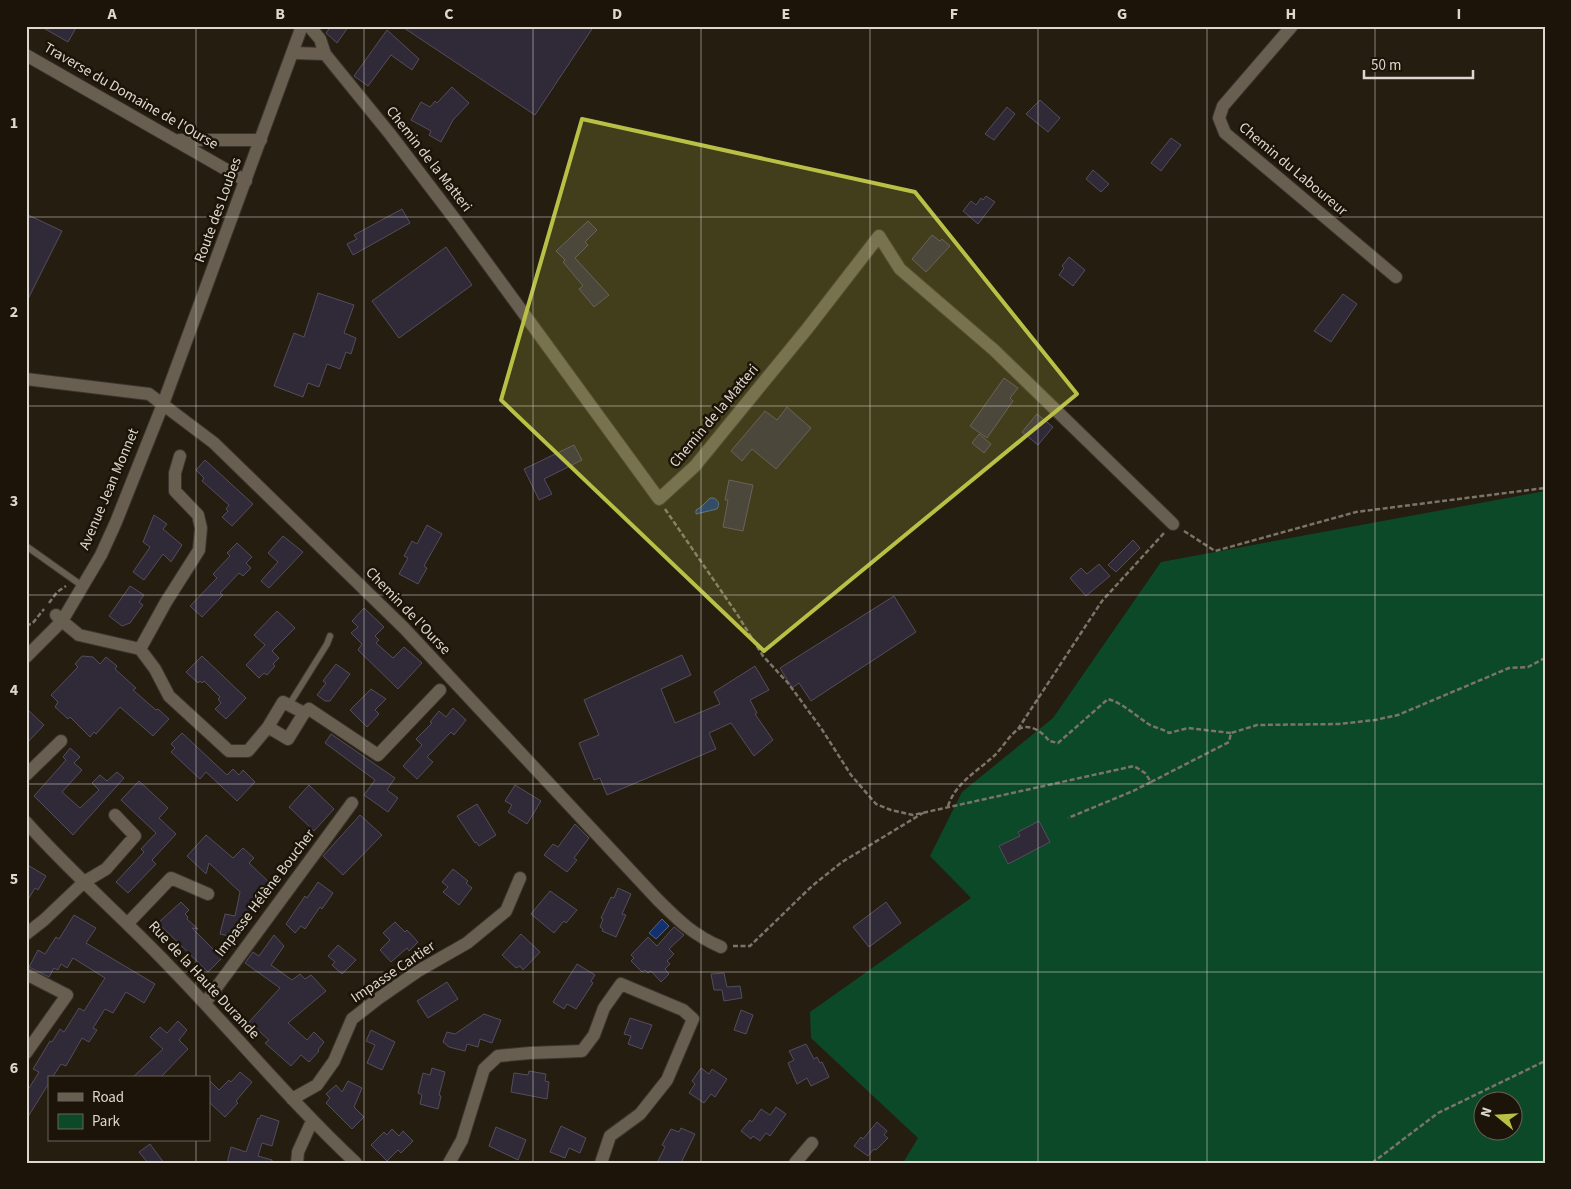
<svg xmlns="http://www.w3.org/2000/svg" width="1571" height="1189" viewBox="0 0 1571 1189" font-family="'Source Sans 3',sans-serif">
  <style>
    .green { fill: #0c4929; fill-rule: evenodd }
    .water { fill: #12316e; stroke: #4f638b }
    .building { fill: #302a38; stroke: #544d5c }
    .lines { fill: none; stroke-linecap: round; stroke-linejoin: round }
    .lane-casing { stroke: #3c352e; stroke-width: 8 }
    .street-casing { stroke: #3c352e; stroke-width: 14 }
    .secondary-casing { stroke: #3c352e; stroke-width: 14 }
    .path { stroke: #7b7469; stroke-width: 2.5; stroke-dasharray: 5 2.5; stroke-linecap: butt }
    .lane { stroke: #695f51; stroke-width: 6 }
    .street { stroke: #695f51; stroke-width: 12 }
    .secondary { stroke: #695f51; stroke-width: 12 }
    .marked { fill: #bac045; fill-opacity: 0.2; stroke: #bac045; stroke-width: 4; stroke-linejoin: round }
    .grid { fill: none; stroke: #ddd8cf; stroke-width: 1; stroke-opacity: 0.55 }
    .labels { text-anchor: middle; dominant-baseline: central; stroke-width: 5; stroke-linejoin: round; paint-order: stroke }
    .street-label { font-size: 15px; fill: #ddd8cf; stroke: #1c1408 }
    .neatline { fill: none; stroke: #ddd8cf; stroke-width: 2 }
    .grid-label { font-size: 16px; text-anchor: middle; font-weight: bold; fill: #ddd8cf }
  </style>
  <rect width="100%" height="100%" fill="#251d10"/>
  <path class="green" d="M1545,491V1163H903L918,1138L811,1038L810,1012L971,898L930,856L962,792L1053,718L1161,562ZM1484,1102H1514V1132H1484Z"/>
  <path class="water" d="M710,498H714C719,501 720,504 717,509L696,514V510L701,507Z
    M662,919L669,926L656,939L649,933Z"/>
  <path class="building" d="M40,26H77L68,42Z
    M331,26H349L337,43L326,33Z
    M401,26H594L535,115Z
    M387,30L419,59L412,70L391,55L368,86L354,76Z
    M452,87L469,103L453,120L441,142L429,135L431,131L411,120L421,102L430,107L435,101L437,103Z
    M1040,100L1060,118L1048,132L1026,114Z
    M1007,107L1015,114L994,140L985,134Z
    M1171,138L1181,145L1161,171L1151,163Z
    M1093,170L1109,184L1101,192L1086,179Z
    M986,196L995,202L978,224L963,211L971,201L976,205L981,198L983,200Z
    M402,209L410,223L353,255L347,244L357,239L354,235Z
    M26,214L62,231L26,303Z
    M588,221L597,230L585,242L588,245L575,258L609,295L594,307L579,289L583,286L563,262L565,260L556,251Z
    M932,235L940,241L942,239L950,246L926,272L912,259Z
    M446,247L472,285L399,338L372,301Z
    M1069,257L1085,270L1073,286L1059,275L1064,268L1062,266Z
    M318,293L354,305L344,333L356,338L351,354L346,352L340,369L327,364L319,387L308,383L303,397L274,386L294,333L304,337Z
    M1343,294L1357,304L1331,342L1314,331Z
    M1004,378L1018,388L1010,398L1013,401L987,438L970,426Z
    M787,407L811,428L776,469L752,449L742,461L731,451L765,411L777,420Z
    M1037,414L1053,427L1038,445L1022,432Z
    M979,434L991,444L984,453L972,443Z
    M574,445L582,460L544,479L552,494L539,500L524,469Z
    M205,460L253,504L232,526L222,517L228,511L226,509L229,505L202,481L204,478L196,470Z
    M729,480L753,485L743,531L723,527L728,500H725Z
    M154,515L167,524L163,529L182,545L171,562L163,554L144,580L133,572L150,547L143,542Z
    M427,525L442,534L424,566L427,568L418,584L399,574L408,558L404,556L412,541L417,544Z
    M283,536L303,552L269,588L261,581L278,562L268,553Z
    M1133,540L1140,548L1116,572L1108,565Z
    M237,543L252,557L246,563L251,568L243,576L239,573L220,593L223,595L202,617L190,606L217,578L213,574L230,556L227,553Z
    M1099,564L1110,576L1086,596L1070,578L1081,568L1087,574Z
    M130,586L144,595L139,602L143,605L130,623L122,626L109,616Z
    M894,596L916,632L811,701L799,683L792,688L780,668Z
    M364,608L384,627L375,636L379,640L376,643L393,658L404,647L422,663L398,689L358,650L362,644L351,633L358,627L352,621Z
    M277,611L295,628L272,651L279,658L273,664L275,666L267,675L264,673L259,678L246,665L265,645L254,635Z
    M682,655L691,675L661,689L675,723L720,704L714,692L755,666L769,690L750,700L757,713L755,714L773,740L754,756L731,723L709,733L716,749L607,795L600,778L594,780L579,743L599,735L584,700Z
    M82,656L93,657L100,664L106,657L117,666L115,669L136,688L133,690L156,710L158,709L169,719L153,736L120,707L96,734L94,732L90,737L70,717L68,719L55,707L58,702L51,695L78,667L75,664Z
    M202,656L246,698L226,719L215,709L221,703L218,699L220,697L204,681L202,683L200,681L198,683L186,672Z
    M336,664L350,674L330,701H325L317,695L326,683L323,681Z
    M371,689L386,699L375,710L379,714L367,727L350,710Z
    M26,708L44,725L26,744Z
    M453,708L466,720L454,735L451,732L427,757L433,762L417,779L403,766L422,745L416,739L432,723L430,722L439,711L446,717Z
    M182,733L227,775L233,769L239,775L243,770L255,782L237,801L206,772L200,779L171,752L175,748L171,744Z
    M331,734L395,778L387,790L398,798L388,812L364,795L375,780L325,743Z
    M70,748L80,757L74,763L82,770L62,792L80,808L99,790L92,783L100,775L107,781L117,772L124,778L73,835L34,796L66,760L63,757Z
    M139,781L168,808L159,818L176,834L152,860L156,864L128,893L116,882L144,852L141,849L156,833L121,800Z
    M309,785L334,809L314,831L289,807Z
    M515,785L541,801L527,824L508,812L512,805L505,801Z
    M477,804L496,835L479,846L476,842L475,843L457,816Z
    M360,815L382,835L343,875L323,856Z
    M1039,821L1050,842L1008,864L999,846L1020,836L1018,832Z
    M575,824L589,838L574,858L577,860L567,872L544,855L553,844L558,847Z
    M206,835L233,858L243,848L254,858L249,863L273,886L252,911L250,910L248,919L242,918L238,938L220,934L225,914L235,916L240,892L209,863L206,874L187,856Z
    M26,864L46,876L38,890L35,888L26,903Z
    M453,869L468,881L466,883L472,888L459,905L443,892L448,887L442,882Z
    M318,882L333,893L322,909L320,907L305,929L301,926L295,933L286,924L305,896L307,898Z
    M618,888L631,894L622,914L626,915L616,937L602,931L603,929L600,927L603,919L601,918L611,897L614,898Z
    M550,891L577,910L566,923L564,921L554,933L531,914Z
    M181,902L189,910L185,914L188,917L187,919L198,929L192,928L222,958L208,972L158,923Z
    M886,902L901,923L869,947L853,927Z
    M74,915L96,928L86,943L155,984L144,1003L126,992L113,1013L105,1009L93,1028L97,1030L89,1042L82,1038L66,1066L61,1064L52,1078H49V1083L26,1120V1093L39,1072L33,1069L50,1041L52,1042L60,1029L64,1032L79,1008L84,1011L105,978L73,958L67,968L61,964L58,970L54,968L49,977L29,967L38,950L45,954L56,937L59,939Z
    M395,922L405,932L407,930L418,942L409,951L407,948L391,962L380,950L390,940L383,933Z
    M674,927L684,935L669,949L674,954L667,961L670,964L665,969L669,974L661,982L651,971L648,973L645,970L642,972L631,961L634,958L631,955L648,937L657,946Z
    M521,934L540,952L523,970L520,966L516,968L502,955Z
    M274,935L284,946L271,965L292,980L300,974L305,979L311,975L326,991L288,1023L307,1040L314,1032L324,1042L318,1050L319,1051L309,1062L301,1055L291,1066L265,1043L269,1040L249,1022L280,988L245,963L253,952L259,956Z
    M338,945L356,960L342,974L332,965L335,962L328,956Z
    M577,964L595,975L591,981L593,983L576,1009L567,1004L564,1009L553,1002Z
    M724,973L727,987L740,986L742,998L724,1001L722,990H714L711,974Z
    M447,982L458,999L428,1018L417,1001Z
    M741,1010L753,1015L746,1034L734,1030Z
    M484,1014L501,1020L492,1043L480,1039L478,1047L467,1044L465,1051L449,1047L443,1042L447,1032L455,1034Z
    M630,1018L652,1025L642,1049L628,1044L631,1036L624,1034Z
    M178,1021L187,1030L179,1040L188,1049L160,1078H132L163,1049L150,1037L160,1027L167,1033Z
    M371,1030L395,1042L382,1070L367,1063L375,1045L366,1041Z
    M806,1044L814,1059L817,1057L820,1063L822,1062L829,1077L811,1086L807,1078L797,1084L788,1063L794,1060L789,1051Z
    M432,1068L445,1072L439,1095L441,1096L438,1109L420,1104L422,1095L418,1093L423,1073L430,1075Z
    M701,1068L709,1074L712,1069L727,1079L715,1097L711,1094L704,1103L689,1093L695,1084L692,1081Z
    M529,1071L546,1074L545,1081L549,1082L547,1099L511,1092L514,1073L528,1075Z
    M240,1072L252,1082L236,1101L238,1103L225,1117L209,1102V1080L219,1090L229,1080L231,1082Z
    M348,1081L362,1088L354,1107L364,1117L352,1129L326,1103L330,1098L326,1094L336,1085L342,1092Z
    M776,1107L786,1114L770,1136L766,1133L760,1141L753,1136L751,1139L741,1131L750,1120L752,1122L761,1109L770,1115Z
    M261,1115L279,1121L272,1146L262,1143L258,1156L272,1160V1163H227L231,1147L246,1152L258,1118L259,1119Z
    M877,1122L887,1131L884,1135L888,1138L876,1150L874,1149L868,1156L854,1146L861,1137L863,1139Z
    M561,1126L586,1138L580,1153L569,1148L565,1158L550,1152Z
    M496,1127L526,1140L518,1160L489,1146Z
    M681,1128L695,1134L681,1163H657L665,1147L662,1145L671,1129L679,1132Z
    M392,1129L399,1136L403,1131L413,1141L401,1153L398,1150L387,1161L371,1145L384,1132L387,1135Z
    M150,1144L164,1163H148L139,1152Z"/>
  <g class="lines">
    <defs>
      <path id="lane" d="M26,546L81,585
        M289,705L327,644L330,636"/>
      <path id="street" d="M1292,26L1223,106L1219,118L1225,133L1396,277
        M293,53L325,54L320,39L309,26
        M325,54L390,134L457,222L659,499L695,466L807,329L879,236L900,269L994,350L1173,524
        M26,55L246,181
        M179,140H261
        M26,379L149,394L214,443L404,628L657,899C678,920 693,935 721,947
        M56,615L62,621L79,635L140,649L155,669L169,696L229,751H248L268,727L283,702L304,713L288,739L268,727
        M140,649L166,602L199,550L201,528L198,515L175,491V473L180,456
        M304,713L309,709L378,755L440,690
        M26,775L61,741
        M26,822C72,874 125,919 173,970C235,1034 291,1102 356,1163
        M128,923L171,878L208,894
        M26,934L44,920L84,882L106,869L135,836L115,815
        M26,974L67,995L26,1053
        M205,1003L352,803
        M292,1099L317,1085L334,1061L352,1019L379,998L418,971L467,943L506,911L520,878
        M297,1163L298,1152L312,1121
        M449,1163L462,1140L484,1069L498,1056L530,1053L582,1051L594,1035L604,1008L621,984L683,1010L693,1019L667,1080L640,1114L610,1136L601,1163
        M795,1163L812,1143"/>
      <path id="secondary" d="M26,657L62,621L101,555L116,522L163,404L302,26"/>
    </defs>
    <use href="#lane" class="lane-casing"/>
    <use href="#street" class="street-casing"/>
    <use href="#secondary" class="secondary-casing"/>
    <path class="path" d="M665,509L737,614L763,656L788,683L821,728L851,775L876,804L891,810L913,815L1134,766L1145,773L1151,782L1133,791L1068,818
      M1184,531L1215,551L1356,512L1545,488
      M49,603L57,592L66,586
      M26,625L32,624L44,609
      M1018,729L1102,601L1164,533
      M1151,782L1229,742L1231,733L1257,725L1339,724L1375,720L1398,715L1509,668L1528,667L1545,658
      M948,806C956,782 978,771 995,755C1002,748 1011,733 1019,729C1030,723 1043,732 1049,741L1058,743L1108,699C1124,704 1136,716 1150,725C1156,728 1163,729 1169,733L1188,728L1231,733
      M733,946H750L812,886L842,862L923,813
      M1372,1163L1438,1113L1545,1061"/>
    <use href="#lane" class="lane"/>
    <use href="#street" class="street"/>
    <use href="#secondary" class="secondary"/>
  </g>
  <path class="marked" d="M582,119L915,192L1077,394L764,651L501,400Z"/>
  <path class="grid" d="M196,26V1078M364,26V1163M533,26V1163M701,26V1163M870,26V1163M1038,26V1163M1207,26V1163M1375,26V1163M26,217H1545M26,406H1545M26,595H1545M26,784H1545M26,972H1545M196,1140V1163"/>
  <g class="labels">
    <g class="street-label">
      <text transform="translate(131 96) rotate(30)">Traverse du Domaine de l'Ourse</text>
      <text transform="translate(429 159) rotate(52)">Chemin de la Matteri</text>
      <text transform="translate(1293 169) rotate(40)">Chemin du Laboureur</text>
      <text transform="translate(218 210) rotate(-70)">Route des Loubes</text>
      <text transform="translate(714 416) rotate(-50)">Chemin de la Matteri</text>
      <text transform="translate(109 489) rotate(-67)">Avenue Jean Monnet</text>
      <text transform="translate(408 611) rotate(46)">Chemin de l'Ourse</text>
      <text transform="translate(265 893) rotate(-53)">Impasse Hélène Boucher</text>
      <text transform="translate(393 972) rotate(-34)">Impasse Cartier</text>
      <text transform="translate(204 980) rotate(47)">Rue de la Haute Durande</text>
    </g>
  </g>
  <rect width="1571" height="1189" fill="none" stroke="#1c1408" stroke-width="55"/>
  <rect x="48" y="1076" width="162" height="65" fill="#1c1408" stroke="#696258"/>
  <rect x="58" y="1093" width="25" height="8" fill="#695f51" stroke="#696258"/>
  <text x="92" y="1102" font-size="15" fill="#ddd8cf">Road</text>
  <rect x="58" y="1114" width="25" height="15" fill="#0c4929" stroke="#696258"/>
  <text x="92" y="1126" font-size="15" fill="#ddd8cf">Park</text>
  <g transform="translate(1498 1116) rotate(288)"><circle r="24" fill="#1c1408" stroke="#696258"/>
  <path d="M0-4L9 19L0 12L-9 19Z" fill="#bac045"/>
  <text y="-8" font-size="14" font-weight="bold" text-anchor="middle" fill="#ddd8cf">N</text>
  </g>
  <path d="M1364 70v8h109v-8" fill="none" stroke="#ddd8cf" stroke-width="2.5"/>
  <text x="1371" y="70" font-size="15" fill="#ddd8cf" stroke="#1c1408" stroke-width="4" paint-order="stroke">50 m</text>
  <rect x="28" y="28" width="1516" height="1134" class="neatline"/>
  <g class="grid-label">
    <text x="112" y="19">A</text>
    <text x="280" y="19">B</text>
    <text x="449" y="19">C</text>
    <text x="617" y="19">D</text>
    <text x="786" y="19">E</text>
    <text x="954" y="19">F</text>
    <text x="1122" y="19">G</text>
    <text x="1291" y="19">H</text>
    <text x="1459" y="19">I</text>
    <text x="14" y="128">1</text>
    <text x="14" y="317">2</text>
    <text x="14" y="506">3</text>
    <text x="14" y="695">4</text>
    <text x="14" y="884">5</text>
    <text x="14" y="1073">6</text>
  </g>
</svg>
